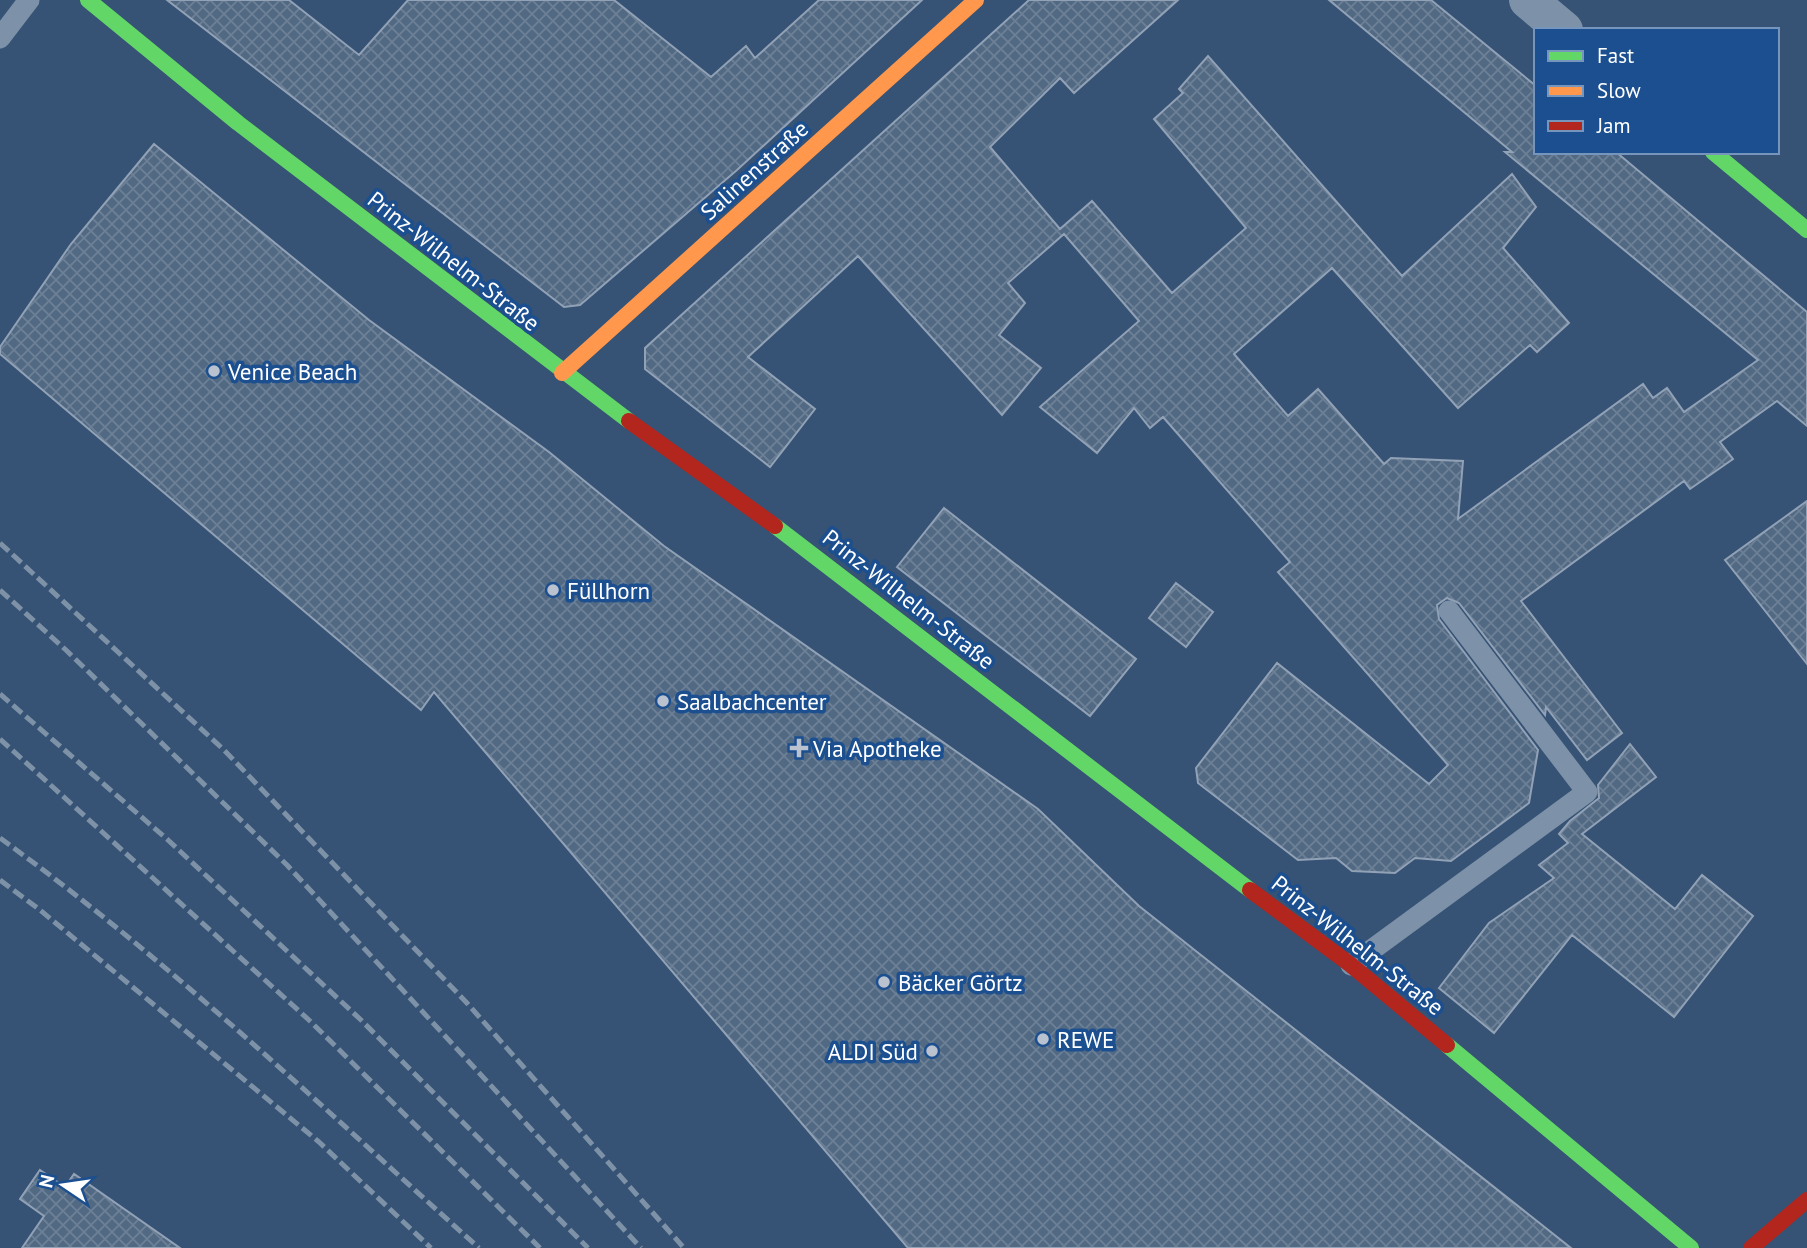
<svg xmlns="http://www.w3.org/2000/svg" width="1807" height="1248" viewBox="0 0 1807 1248" font-family="'PT Sans',sans-serif">
  <style>
    .building { fill: url(#building-cross-hatch); stroke: #92a2b6; stroke-width: 2 }
    .lines { fill: none; stroke-linecap: round; stroke-linejoin: round }
    .lane { stroke: #7d92a8; stroke-width: 21 }
    .street { stroke: #7d92a8; stroke-width: 38 }
    .fast { stroke: #63d668; stroke-width: 16 }
    .slow { stroke: #ff974d; stroke-width: 16 }
    .jam { stroke: #b3261e; stroke-width: 16 }
    .rail { stroke: #7e92a7; stroke-width: 5; stroke-dasharray: 12 5; stroke-linecap: butt }
    .poi-dot { fill: #b9c2ce; stroke: #1b4f8f; stroke-width: 2.5 }
    .labels { text-anchor: middle; dominant-baseline: central; stroke-width: 7; stroke-linejoin: round; paint-order: stroke }
    .street-label { font-size: 23px; fill: #fff; stroke: #1b4f8f }
    .poi-label { font-size: 23px; fill: #fff; stroke: #1b4f8f; text-anchor: start }
  </style>
  <defs>
    <pattern id="building-cross-hatch" width="8" height="8" patternUnits="userSpaceOnUse" patternTransform="scale(1.75)"><rect width="8" height="8" fill="#526984"/><path d="M0 0l8 8M0 8l8-8" fill="none" stroke="#6c8096"/></pattern>
  </defs>
  <rect width="100%" height="100%" fill="#365274"/>
  <path class="building" d="M167,0H289L359,55L408,0H614L711,77L746,46L755,58L819,0H922L737,170L580,305L564,307Z
    M1029,0H1178L1074,93L1060,78L990,147L1060,229L1092,201L1172,293L1246,228L1154,119L1183,93L1179,89L1208,56L1402,276L1512,174L1536,207L1503,248L1569,323L1537,352L1530,345L1458,408L1332,268L1234,354L1288,416L1318,389L1384,464L1391,458L1463,461L1458,519L1643,384L1653,398L1667,388L1684,412L1758,360L1505,152H1512L1329,0H1431L1536,86V152H1616L1807,312V426L1777,401L1720,442L1733,459L1690,489L1684,481L1521,601L1622,733L1587,760L1546,707L1545,715L1459,603L1447,598L1437,605L1439,619L1538,750L1529,803L1451,861L1415,858L1395,873L1352,871L1336,858L1298,860L1198,783L1196,768L1277,663L1429,784L1448,765L1278,572L1290,562L1163,417L1150,428L1134,408L1097,453L1040,407L1139,321L1064,234L1008,283L1025,303L999,335L1041,368L1002,415L858,256L748,357L815,409L770,467L645,369V348Z
    M154,144L369,320L549,452L664,546L1038,809L1139,906L1571,1248H908L434,692L421,710L0,354V347L71,244Z
    M1807,501V664L1725,560Z
    M944,508L1136,659L1090,716L897,567Z
    M1176,583L1213,612L1186,647L1149,618Z
    M1630,744L1656,777L1582,834L1675,909L1702,875L1753,916L1674,1017L1572,935L1494,1033L1439,988L1489,923L1554,878L1539,865L1568,843L1559,834L1570,821L1599,798L1598,785Z
    M40,1170L65,1187L74,1174L180,1248H22L44,1216L20,1199Z"/>
  <g class="lines">
    <path class="lane" d="M0,38L29,0
      M1351,965L1587,792L1449,611"/>
    <path class="street" d="M1528,0L1564,30"/>
    <path class="fast" d="M88,0L238,123L629,421
      M1713,152L1807,230
      M775,526L1250,890
      M1447,1045L1691,1248"/>
    <path class="slow" d="M562,373L976,0"/>
    <path class="jam" d="M629,421L775,526
      M1250,890L1351,965L1447,1045
      M1751,1248L1807,1200"/>
    <path class="rail" d="M0,543L224,750L466,1002L684,1248
      M0,590L67,651L287,865L641,1248
      M0,694L168,840L361,1020L588,1248
      M0,739L310,1021L540,1248
      M0,838C170,961 323,1108 479,1248
      M0,880L40,910L319,1142L431,1248"/>
  </g>
  <g class="poi-dot">
    <circle cx="214" cy="371" r="7"/>
    <circle cx="553" cy="590" r="7"/>
    <circle cx="663" cy="701" r="7"/>
    <path d="M795.5 737.5h7v7h7v7h-7v7h-7v-7h-7v-7h7z"/>
    <circle cx="884" cy="982" r="7"/>
    <circle cx="1043" cy="1039" r="7"/>
    <circle cx="932" cy="1051" r="7"/>
  </g>
  <g class="labels">
    <g class="street-label">
      <text transform="translate(754 170) rotate(-42)">Salinenstraße</text>
      <text transform="translate(454 261) rotate(38)">Prinz-Wilhelm-Straße</text>
      <text transform="translate(909 599) rotate(38)">Prinz-Wilhelm-Straße</text>
      <text transform="translate(1358 945) rotate(38)">Prinz-Wilhelm-Straße</text>
    </g>
    <g class="poi-label">
      <text x="228" y="371">Venice Beach</text>
      <text x="567" y="590">Füllhorn</text>
      <text x="677" y="701">Saalbachcenter</text>
      <text x="813" y="748">Via Apotheke</text>
      <text x="898" y="982">Bäcker Görtz</text>
      <text x="1057" y="1039">REWE</text>
      <text x="918" y="1051" text-anchor="end">ALDI Süd</text>
    </g>
  </g>
  <rect x="1534" y="28" width="245" height="126" fill="#1b4f8f" stroke="#7695bc" stroke-width="2"/>
  <rect x="1548" y="51" width="35" height="10" fill="#63d668" stroke="#7695bc" stroke-width="2"/>
  <text x="1597" y="63" font-size="21" fill="#ffffff">Fast</text>
  <rect x="1548" y="86" width="35" height="10" fill="#ff974d" stroke="#7695bc" stroke-width="2"/>
  <text x="1597" y="98" font-size="21" fill="#ffffff">Slow</text>
  <rect x="1548" y="121" width="35" height="10" fill="#b3261e" stroke="#7695bc" stroke-width="2"/>
  <text x="1597" y="133" font-size="21" fill="#ffffff">Jam</text>
  <g transform="translate(63 1185) rotate(283)" stroke="#1b4f8f" stroke-width="5" paint-order="stroke">
  <path d="M0-5L12 26L0 18L-12 26Z" fill="#ffffff"/>
  <text y="-10" font-size="19" font-weight="bold" text-anchor="middle" fill="#ffffff">N</text>
  </g>
</svg>
